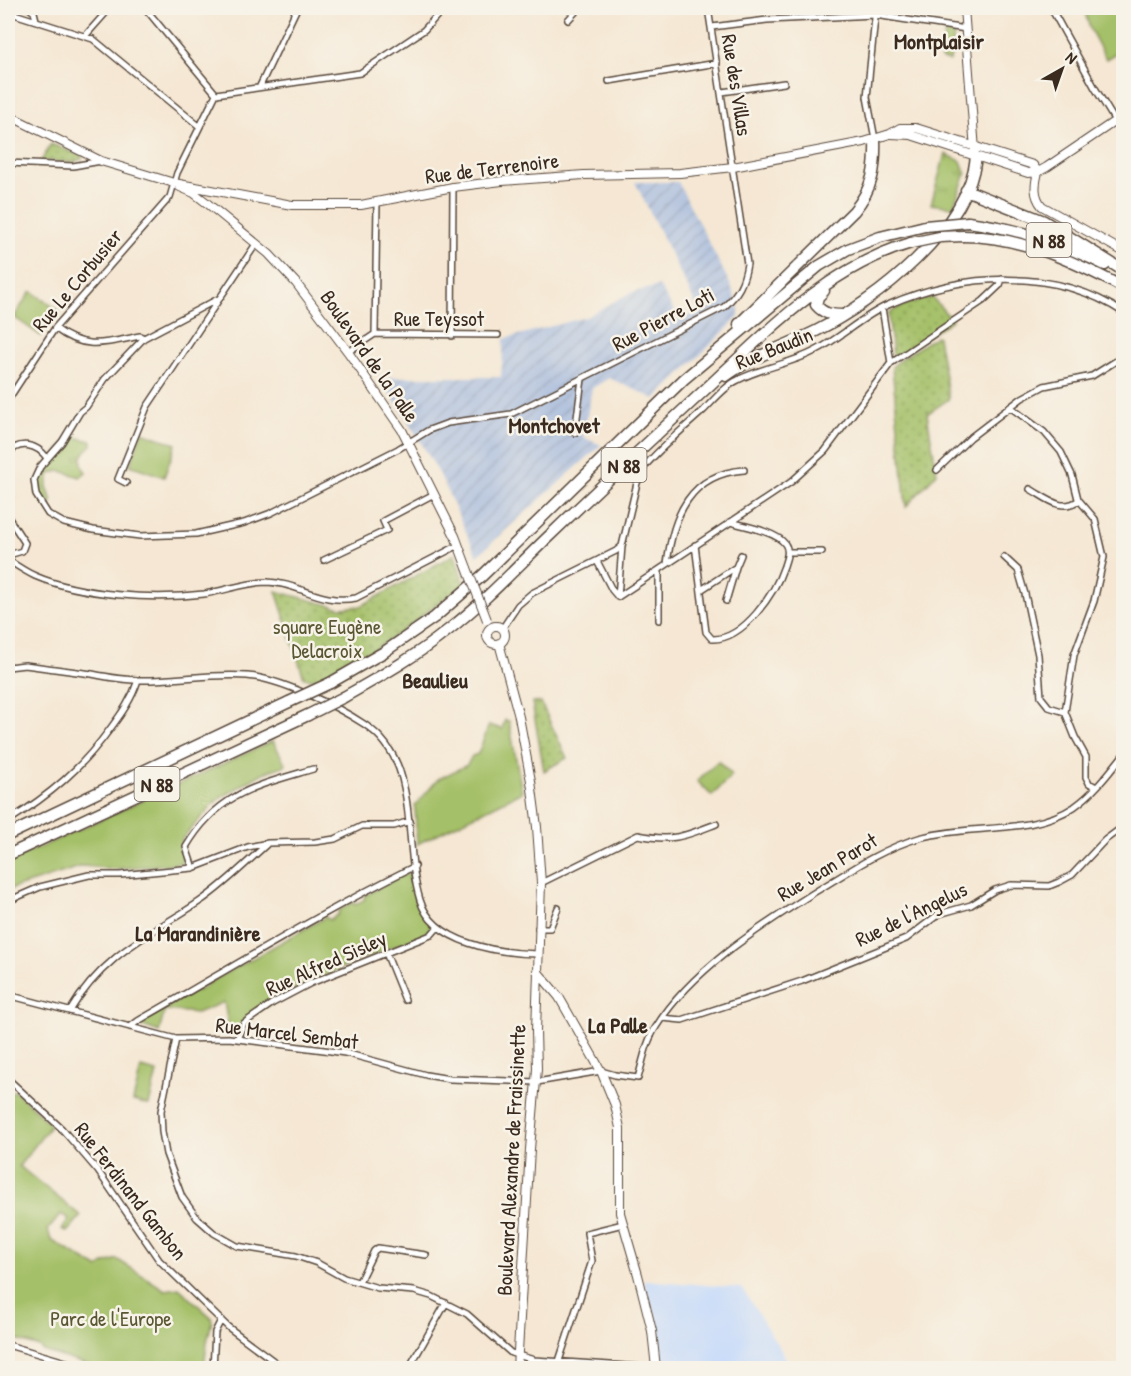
<svg xmlns="http://www.w3.org/2000/svg" width="1131" height="1376" viewBox="0 0 1131 1376" font-family="'Patrick Hand',sans-serif">
  <style>
    .built { fill: #c9dcf9 }
    .industrial { fill: url(#industrial-furrows) }
    .grass { fill: url(#grass-tufts); stroke: #707542; stroke-width: 1.5 }
    .park { fill: #a4c067; stroke: #707542; stroke-width: 1.5 }
    .garden { fill: url(#garden-dots); stroke: #707542; stroke-width: 1.5 }
    .lines { fill: none; stroke-linecap: round; stroke-linejoin: round }
    .street-casing { stroke: #574639; stroke-width: 8 }
    .secondary-casing { stroke: #574639; stroke-width: 10 }
    .highway-casing { stroke: #574639; stroke-width: 13 }
    .street { stroke: #fff; stroke-width: 5 }
    .secondary { stroke: #fff; stroke-width: 8 }
    .highway { stroke: #fff; stroke-width: 10 }
    .secondary-bridge-casing { stroke: #574639; stroke-width: 10; stroke-linecap: butt }
    .highway-bridge-casing { stroke: #574639; stroke-width: 13; stroke-linecap: butt }
    .secondary-bridge { stroke: #fff; stroke-width: 8 }
    .highway-bridge { stroke: #fff; stroke-width: 10 }
    .labels { text-anchor: middle; dominant-baseline: central; stroke-width: 5; stroke-linejoin: round; paint-order: stroke }
    .shield { fill: #f7f3e8; stroke: #73665b; stroke-width: 1.5 }
    .shield-label { font-size: 20px; font-weight: bold; fill: #3b2a1e }
    .street-label { font-size: 21px; fill: #3b2a1e; stroke: #f7f3e8 }
    .park-label { font-size: 21px; fill: #5a5734; stroke: #f7f3e8 }
    .neighbourhood-label { font-size: 22px; font-weight: bold; fill: #3b2a1e; stroke: #f7f3e8 }
  </style>
  <defs>
    <pattern id="industrial-furrows" width="10" height="10" patternUnits="userSpaceOnUse" patternTransform="scale(1.5)"><rect width="10" height="10" fill="#b6c5de"/><path d="M-1 1l2-2M0 10L10 0M9 11l2-2" fill="none" stroke="#9da9be"/></pattern>
    <pattern id="grass-tufts" width="24" height="20" patternUnits="userSpaceOnUse" patternTransform="scale(1.5)"><rect width="24" height="20" fill="#a4c067"/><path d="M3 7l-1-3M5 7V3M7 7l1-3M15 17l-1-3M17 17v-4M19 17l1-3" fill="none" stroke="#879c54"/></pattern>
    <pattern id="garden-dots" width="8" height="8" patternUnits="userSpaceOnUse" patternTransform="scale(1.5)"><rect width="8" height="8" fill="#a4c067"/><path d="M2 2h.1M6 6h.1" fill="none" stroke="#879c54" stroke-width="1.8" stroke-linecap="round"/></pattern>
  </defs>
  <rect width="100%" height="100%" fill="#f7f3e8"/>
  <filter id="ink" filterUnits="userSpaceOnUse"><feTurbulence type="fractalNoise" baseFrequency=".0167" numOctaves="2"/><feDisplacementMap in="SourceGraphic" scale="12" xChannelSelector="R" yChannelSelector="G"/><feConvolveMatrix kernelMatrix="1 2 1 2 8 2 1 2 1" color-interpolation-filters="sRGB"/></filter>
  <filter id="wash" filterUnits="userSpaceOnUse"><feTurbulence type="fractalNoise" baseFrequency=".008" numOctaves="4" result="noise"/><feDisplacementMap in="SourceGraphic" scale="24" xChannelSelector="R" yChannelSelector="G"/><feGaussianBlur stdDeviation="1.35" result="paint"/><feColorMatrix in="noise" values="0 0 0 0 0 0 0 0 0 0 0 0 0 0 0 0 0 1.4 0 .05"/><feComposite in="paint" operator="in"/></filter>
  <g filter="url(#wash)">
    <rect width="100%" height="100%" fill="#f5e7d3"/>
    <path class="built" d="M644,1280L742,1288L792,1368H661Z"/>
    <path class="industrial" d="M635,182H678L731,286L739,309V317L655,399L609,378L592,388L583,437L601,445L477,556L440,475L413,429L379,377H501L504,339L586,317L630,293L659,286L680,320L699,311Z"/>
    <path class="grass" d="M945,154L961,161L966,174L953,207L931,204Z
      M70,436L92,441V445C82,453 78,461 86,472L80,477L61,471L50,473L47,486L52,502L49,507C23,479 56,459 70,436Z"/>
    <path class="park" d="M1095,8H1123V49L1106,59L1090,29L1085,13Z
      M945,32L954,34L950,61L941,59Z
      M31,291L59,311L41,336L14,317Z
      M142,432L176,444L164,477L130,465Z
      M505,720L509,721L522,792L417,844L415,806L438,779L467,765L472,756L478,754L489,725L502,729Z
      M273,741L286,765L263,773L217,800L182,839V863L115,869L83,866L8,890V862Z
      M718,761L732,775L712,796L697,781Z
      M406,873L411,876L415,899L430,924V929L426,934L355,962L295,989L248,1017L233,1035L230,1036L224,1002L197,1013L165,1010L159,1032L140,1025L141,1021L197,990L198,991L205,987V985L326,917L329,920L339,914L338,911L353,902L355,905L365,899L364,896Z
      M141,1068L157,1072L149,1105L133,1101Z
      M8,1091L16,1092L51,1125L19,1166L81,1216L67,1232L62,1229L69,1219L61,1214L48,1230L51,1240L98,1268L104,1264L117,1259L165,1290L179,1288L211,1317L212,1321L207,1342L204,1368H97L43,1351L39,1347L8,1337Z"/>
    <path class="garden" d="M51,144L82,156V159L74,162L41,161Z
      M932,297L952,320L900,354L893,356L888,313L907,304Z
      M936,336L938,337L949,399L927,414L937,473L906,507L892,367L901,359Z
      M455,554L464,584L388,641L320,680L304,678L276,591L341,608L361,606Z
      M532,702L541,703L567,758L544,771Z"/>
  </g>
  <g filter="url(#ink)">
    <g class="lines">
      <defs>
        <path id="street" d="M29,8L34,12L36,20
          M145,8L216,94
          M1051,8L1095,88L1115,121
          M8,12L93,39L199,126
          M568,20L579,8
          M712,27L767,20L875,15L966,29
          M86,35L110,8
          M609,81L717,63
          M260,86L297,8
          M722,92L784,83
          M216,94L360,73L424,30L444,8
          M875,139L867,97L876,8
          M8,163L73,166L101,161
          M218,299L144,338L105,379L86,407L80,412L62,442L40,467L34,480L36,495L48,514L64,523L93,530L140,536L196,534L244,523L271,513L398,449L429,430L448,423L511,414L724,307C738,294 744,283 747,264L708,8
          M882,308L891,363
          M55,328C84,351 106,343 140,336L144,338
          M375,334L377,203
          M452,336L453,187
          M348,352L375,334L498,335
          M8,400L55,328L170,197L177,173L216,94
          M1010,407L1044,432L1061,452L1072,475L1078,499L1095,519L1104,557L1094,601L1074,655L1065,712L1075,737L1086,757V777L1089,783L1096,787
          M575,433L582,379
          M8,454C19,440 37,444 47,458
          M937,470L971,437L1022,398L1044,386L1092,376L1124,356
          M126,483L118,479L147,407L256,244
          M1030,489C1047,498 1061,513 1079,500
          M8,517L25,543L22,551L12,554L8,559
          M695,545L706,632L712,639C744,640 775,593 784,566C786,559 790,551 785,544C777,532 745,526 730,522
          M788,552H822
          M1004,557L1018,570L1025,594L1038,655L1041,697L1049,707L1065,712
          M8,560C17,566 26,572 35,576C82,596 154,600 204,594C225,591 246,582 267,582C300,583 320,605 356,598L459,545
          M324,560L387,530L383,521L434,494
          M597,561L612,590L618,597
          M667,564C673,515 690,474 744,470
          M659,571V620
          M701,590L736,567L741,555
          M618,597L791,482L825,451L891,363L983,301L1000,285L1002,279
          M618,597L622,546
          M726,601L736,567
          M502,629L518,605L532,593L616,551L622,546L637,483L645,466C662,446 684,428 704,410C714,400 725,386 738,380C762,367 791,364 815,351C841,338 861,317 888,305C962,273 1055,266 1124,313
          M8,667L25,665C47,668 70,671 92,674C107,677 122,680 138,680C174,681 211,673 247,676C278,678 337,706 364,724C387,739 399,761 404,787C412,824 409,864 420,900C433,944 499,953 537,954
          M8,821C50,795 81,769 110,729C122,713 132,699 138,680
          M193,868L186,847C218,793 256,786 313,769
          M541,883L638,835C673,842 685,836 716,824
          M8,901L40,887L89,875H120L193,868L248,847L268,843L315,842L335,839L362,826H394L410,821
          M538,928H550L558,908
          M386,953L405,1000
          M8,995L176,1039L229,1038L324,1050L345,1053L426,1075L450,1079L537,1082L601,1071L615,1075L638,1078C643,1061 646,1042 656,1027C691,970 760,927 815,892C848,872 881,849 919,838C968,824 1032,835 1074,807C1094,793 1109,773 1124,754
          M70,1011C103,955 148,936 199,902C223,886 245,864 266,845
          M662,1018L682,1020L802,981L844,964L906,939L939,914L971,905L995,890L1011,885L1049,886L1059,882L1072,875L1105,840L1124,826
          M130,1027L138,1021C229,969 320,913 415,866
          M176,1039L161,1111L162,1132L166,1154L182,1197L197,1218L214,1233L237,1246L296,1256L317,1263L344,1278L378,1288L414,1291L431,1296L467,1314L511,1353L534,1360L656,1368
          M237,1039L244,1023L273,1003L311,983L431,935L438,927
          M8,1079L62,1129L98,1171L159,1260L228,1327L283,1368
          M359,1282L374,1251L378,1248L426,1255
          M8,1345L86,1368
          M559,1361L592,1261L587,1233L623,1224
          M213,1368L215,1332L221,1320
          M409,1368L446,1303"/>
        <path id="secondary" d="M964,8L975,150
          M8,115L101,161L174,183L292,205H361L453,187L502,181L584,175L680,173L733,167L864,142L890,134L900,128H916L1033,165L1038,172
          M891,134L911,135L1028,173L1038,172L1047,167L1124,115
          M1038,172C1035,184 1033,195 1042,206L1124,252
          M180,187L194,193L207,203L269,254L296,283L348,352L402,430L455,536L467,568
          M487 635a9 9 0 1 1 18 0a9 9 0 1 1-18 0Z
          M499,643L519,717L531,781L537,827L541,883L536,1031L537,1069L530,1149L517,1368
          M537,971L559,997L601,1071L615,1105L620,1128V1213L638,1275L652,1331L656,1368"/>
        <path id="highway" d="M966,190L1044,221L1124,271
          M968,222C1020,229 1058,242 1105,265
          M963,236C1020,236 1074,261 1124,288
          M824,291L818,297L816,305C824,314 831,315 843,315
          M739,324L854,211C873,188 876,168 875,139
          M726,376C753,356 786,346 816,331C876,301 969,228 976,157
          M330,683L384,652L435,617L483,575L684,379L819,266L848,249L880,237L925,226
          M344,697C379,677 415,657 447,631C483,603 514,570 547,538C596,491 646,444 696,398C760,339 825,268 911,243
          M8,835L289,702
          M8,855L308,715"/>
      </defs>
      <use href="#street" class="street-casing"/>
      <use href="#secondary" class="secondary-casing"/>
      <use href="#highway" class="highway-casing"/>
      <use href="#street" class="street"/>
      <use href="#secondary" class="secondary"/>
      <use href="#highway" class="highway"/>
      <defs>
        <path id="secondary-bridge" d="M467,568L487,620"/>
        <path id="highway-bridge" d="M925,226L968,222
          M911,243L940,237L963,236
          M289,702L330,683
          M308,715L344,697"/>
      </defs>
      <use href="#secondary-bridge" class="secondary-bridge-casing"/>
      <use href="#highway-bridge" class="highway-bridge-casing"/>
      <use href="#secondary-bridge" class="secondary-bridge"/>
      <use href="#highway-bridge" class="highway-bridge"/>
    </g>
  </g>
  <g class="labels">
    <g class="shield">
      <rect x="1026.5" y="223" width="45" height="34" rx="4.5"/>
      <rect x="601.5" y="448" width="45" height="34" rx="4.5"/>
      <rect x="134.5" y="767" width="45" height="34" rx="4.5"/>
    </g>
    <g class="shield-label">
      <text x="1049" y="240">N 88</text>
      <text x="624" y="465">N 88</text>
      <text x="157" y="784">N 88</text>
    </g>
    <g class="street-label">
      <text transform="translate(737 85) rotate(81)">Rue des Villas</text>
      <text transform="translate(492 168) rotate(-7)">Rue de Terrenoire</text>
      <text transform="translate(77 280) rotate(-50)">Rue Le Corbusier</text>
      <text x="439" y="318">Rue Teyssot</text>
      <text transform="translate(663 319) rotate(-28)">Rue Pierre Loti</text>
      <text transform="translate(774 348) rotate(-22)">Rue Baudin</text>
      <text transform="translate(370 356) rotate(55)">Boulevard de la Palle</text>
      <text transform="translate(827 867) rotate(-31)">Rue Jean Parot</text>
      <text transform="translate(911 914) rotate(-26)">Rue de l'Angelus</text>
      <text transform="translate(326 963) rotate(-24)">Rue Alfred Sisley</text>
      <text transform="translate(287 1033) rotate(7)">Rue Marcel Sembat</text>
      <text transform="translate(511 1160) rotate(-87)">Boulevard Alexandre de Fraissinette</text>
      <text transform="translate(131 1191) rotate(52)">Rue Ferdinand Gambon</text>
    </g>
    <g class="park-label">
      <text x="327" y="626">square Eugène<tspan x="327" dy="24">Delacroix</tspan></text>
      <text x="111" y="1318">Parc de l'Europe</text>
    </g>
    <g class="neighbourhood-label">
      <text x="939" y="41">Montplaisir</text>
      <text x="554" y="425">Montchovet</text>
      <text x="435" y="680">Beaulieu</text>
      <text x="198" y="933">La Marandinière</text>
      <text x="618" y="1025">La Palle</text>
    </g>
  </g>
  <rect width="1131" height="1376" fill="none" stroke="#f7f3e8" stroke-width="30"/>
  <g transform="translate(1062 69) rotate(40)" stroke="#f7f3e8" stroke-width="4.5" paint-order="stroke">
  <path d="M0-4.5L10 22L0 15L-10 22Z" fill="#3b2a1e"/>
  <text y="-9" font-size="16" font-weight="bold" text-anchor="middle" fill="#3b2a1e">N</text>
  </g>
</svg>
